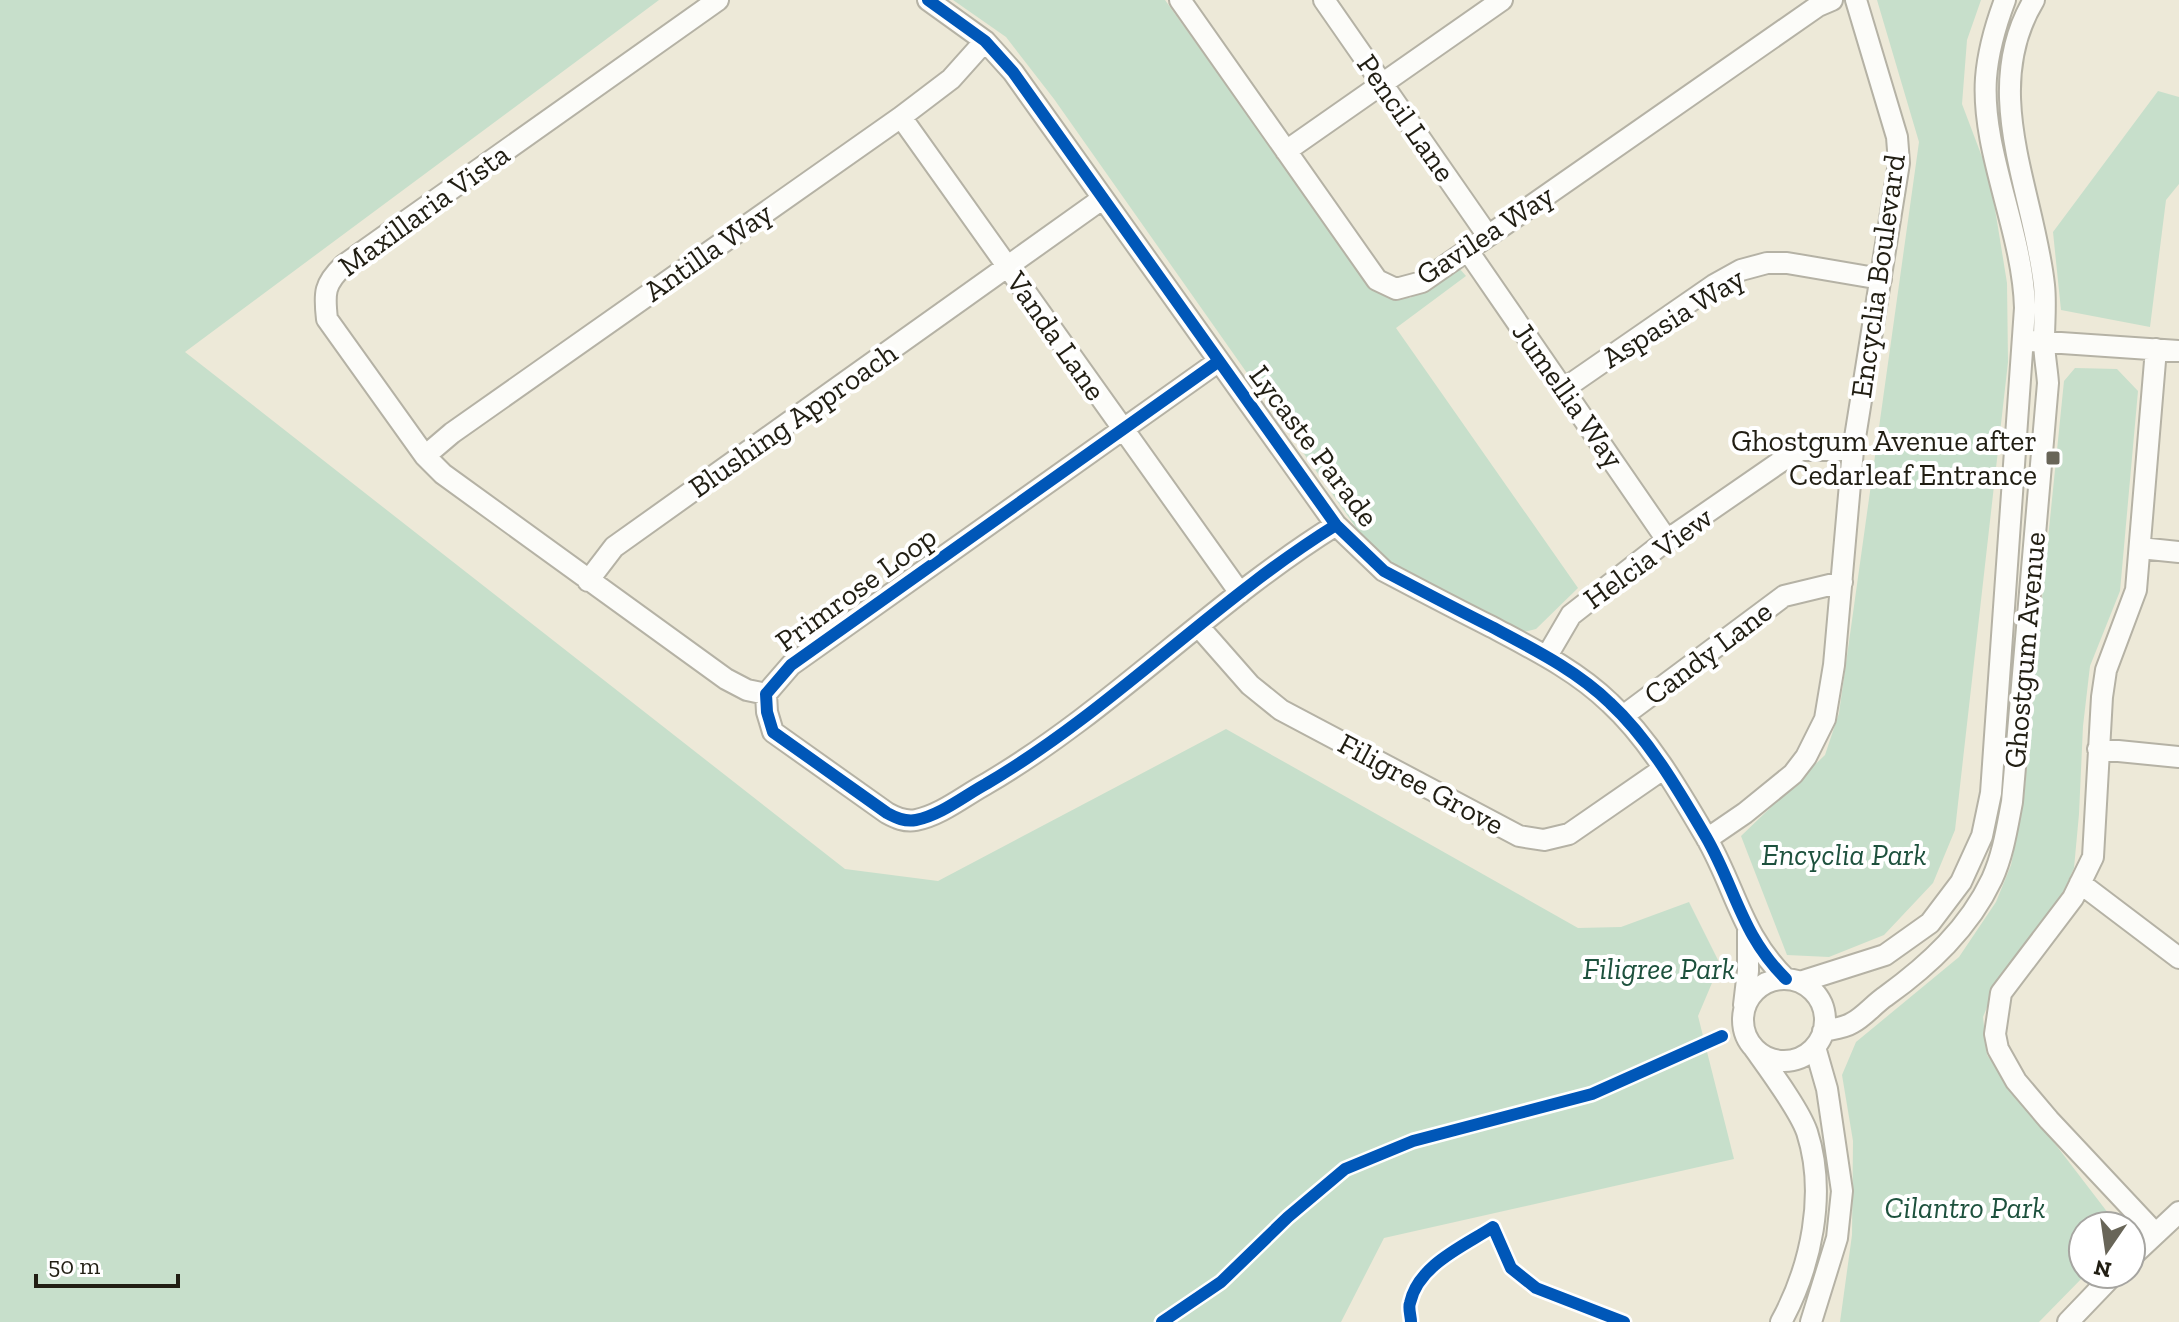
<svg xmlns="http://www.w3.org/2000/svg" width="2179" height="1322" viewBox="0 0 2179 1322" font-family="'Zilla Slab',serif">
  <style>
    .green { fill: #c7dfcb }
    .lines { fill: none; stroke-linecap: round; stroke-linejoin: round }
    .minor-casing { stroke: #b5b2a5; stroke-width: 24 }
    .minor { stroke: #fcfcf9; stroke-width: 20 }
    .cycleway-casing { stroke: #fff; stroke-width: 17 }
    .cycleway { stroke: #0057b8; stroke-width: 12 }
    .poi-dot { fill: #686558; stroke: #fff; stroke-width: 3 }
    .labels { text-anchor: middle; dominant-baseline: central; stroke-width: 8; stroke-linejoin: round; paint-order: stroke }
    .street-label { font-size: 30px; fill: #211e13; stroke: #fff }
    .poi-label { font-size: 30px; fill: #211e13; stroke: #fff; text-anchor: end }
    .park-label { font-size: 30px; font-style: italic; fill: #1d513d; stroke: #fff }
  </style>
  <rect width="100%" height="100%" fill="#ede9d8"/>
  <path class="green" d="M0,0H659L185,352L845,869L938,881L1226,729L1578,928L1621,927L1689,902L1720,964L1698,1016L1734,1159L1384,1238L1341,1322H0Z
    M953,0H1165L1374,291L1410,298L1459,268L1466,276L1396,328L1578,588L1536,629L1520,633L1410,575L1371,549L1054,99L1006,37Z
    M1877,0H1981L1967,40L1962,104L1990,178L2007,283L2008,362L1955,830L1933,883L1884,935L1829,957L1787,955L1741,836L1825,755L1839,713L1919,142Z
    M2158,91L2179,97V184L2166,200L2150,327L2061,310L2053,232Z
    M2075,368L2117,369L2138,391L2120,591L2090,666L2083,726L2079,814L2074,868L2058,904L1996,985L1983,1017L1987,1055L2118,1226H2083V1274H2086L2039,1322H1840L1852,1235L1853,1141L1842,1075L1856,1042L1959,957L1996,902L2011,865L2024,798L2032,697L2064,381Z"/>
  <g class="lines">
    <defs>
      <path id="minor" d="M718,0L344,265C324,284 324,293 327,319L425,456L443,474L726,679L747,690L766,694
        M928,0L985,41L1013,72L1336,525L1384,571C1420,590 1456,609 1492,627C1533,649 1576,670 1610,703C1649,739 1679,791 1706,837C1736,889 1741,935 1786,979
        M1180,0L1377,280L1396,289L1422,282L1818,6L1832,0
        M1324,0L1488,236
        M901,117L1240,593
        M1286,151L1502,0
        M1468,251L1667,540
        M2031,341L2179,351
        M1219,361L791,665L766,694L767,712L773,732L887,813C896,818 905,822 916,820C941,815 964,796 986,784C1112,710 1212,602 1336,525
        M1565,388L1714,285L1741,270L1767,263H1787L1881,279
        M425,456L452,433L901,117L951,79L985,41
        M2140,548L2179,552
        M588,581L614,547L1102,199
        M1199,627L1250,685L1281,710L1519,836L1544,840L1569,834L1663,769
        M1547,656L1571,615L1667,540L1783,460L1801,450H1853
        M1623,716L1784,596L1842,582
        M2098,749L2179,757
        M1707,839L1745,813L1793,774L1806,757L1825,719L1834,665L1853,450L1899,163L1897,137L1856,0
        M2080,883L2179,958
        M1743 1020a41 41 0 1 1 82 0a41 41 0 1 1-82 0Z
        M1800,982L1885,955L1930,923L1961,882L1982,836L1991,793L2025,308C2023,231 1981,152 1986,78C1988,52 1996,24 2005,0
        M1744,1005L1748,971V931
        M1823,1031C1832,1029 1844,1028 1852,1023C1864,1017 1874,1004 1886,996C1929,965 1969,928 1992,879C2003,855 2007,828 2012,802L2048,383C2047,369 2044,354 2044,340C2044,322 2046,303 2044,285C2034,191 1979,91 2034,0
        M1754,1048C1769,1069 1799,1109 1807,1132C1827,1194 1811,1267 1781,1322
        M2155,1233L2049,1120L2016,1081L1998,1049L1995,1034L2001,993L2073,898L2093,857L2102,697L2106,670L2136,590L2156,349
        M2131,1257L2179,1212
        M1811,1322L1837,1238L1842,1191L1827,1089L1815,1047
        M2068,1322L2114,1274"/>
    </defs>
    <use href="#minor" class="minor-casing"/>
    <use href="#minor" class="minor"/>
    <defs>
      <path id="cycleway" d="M928,0L985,41L1013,72L1336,525L1384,571C1420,590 1456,609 1492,627C1533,649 1576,670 1610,703C1649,739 1679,791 1706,837C1736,889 1741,935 1786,979
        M1219,361L791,665L766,694L767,712L773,732L887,813C896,818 905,822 916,820C941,815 964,796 986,784C1112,710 1212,602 1336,525
        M1162,1322L1221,1282L1288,1217L1345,1169L1413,1141L1592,1094L1722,1036
        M1411,1322C1411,1316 1408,1308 1410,1303C1418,1265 1464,1246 1493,1227L1511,1268L1536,1288L1624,1322"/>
    </defs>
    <use href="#cycleway" class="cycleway-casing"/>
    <use href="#cycleway" class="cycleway"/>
  </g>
  <rect class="poi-dot" x="2045" y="450" width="16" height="16" rx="4"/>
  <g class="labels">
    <g class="street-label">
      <text transform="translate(1406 118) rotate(55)">Pencil Lane</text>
      <text transform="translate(424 210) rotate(-36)">Maxillaria Vista</text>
      <text transform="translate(1485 235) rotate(-33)">Gavilea Way</text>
      <text transform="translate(708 252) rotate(-35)">Antilla Way</text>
      <text transform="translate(1878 276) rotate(-82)">Encyclia Boulevard</text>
      <text transform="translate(1673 318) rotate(-32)">Aspasia Way</text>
      <text transform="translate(1056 336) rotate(55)">Vanda Lane</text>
      <text transform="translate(1568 395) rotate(55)">Jumellia Way</text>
      <text transform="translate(793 420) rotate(-35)">Blushing Approach</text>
      <text transform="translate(1314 446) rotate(53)">Lycaste Parade</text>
      <text transform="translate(1648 558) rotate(-36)">Helcia View</text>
      <text transform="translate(856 589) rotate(-36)">Primrose Loop</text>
      <text transform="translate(2025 650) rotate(-85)">Ghostgum Avenue</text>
      <text transform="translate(1708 653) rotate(-37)">Candy Lane</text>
      <text transform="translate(1421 784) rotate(28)">Filigree Grove</text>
    </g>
    <g class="poi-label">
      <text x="2037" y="441">Ghostgum Avenue after<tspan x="2037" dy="34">Cedarleaf Entrance</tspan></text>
    </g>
    <g class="park-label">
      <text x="1844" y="855">Encyclia Park</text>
      <text x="1659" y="969">Filigree Park</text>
      <text x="1965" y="1208">Cilantro Park</text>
    </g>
  </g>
  <g transform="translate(2107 1250) rotate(193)"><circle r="38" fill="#ffffff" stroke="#a6a5a1" stroke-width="2"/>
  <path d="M0-6L14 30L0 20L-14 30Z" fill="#686558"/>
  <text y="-12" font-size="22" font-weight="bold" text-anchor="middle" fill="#211e13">N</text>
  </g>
  <path d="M36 1274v12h142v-12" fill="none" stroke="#211e13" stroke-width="4"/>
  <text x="48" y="1274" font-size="24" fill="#211e13" stroke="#ffffff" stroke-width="6" paint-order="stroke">50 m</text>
</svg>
